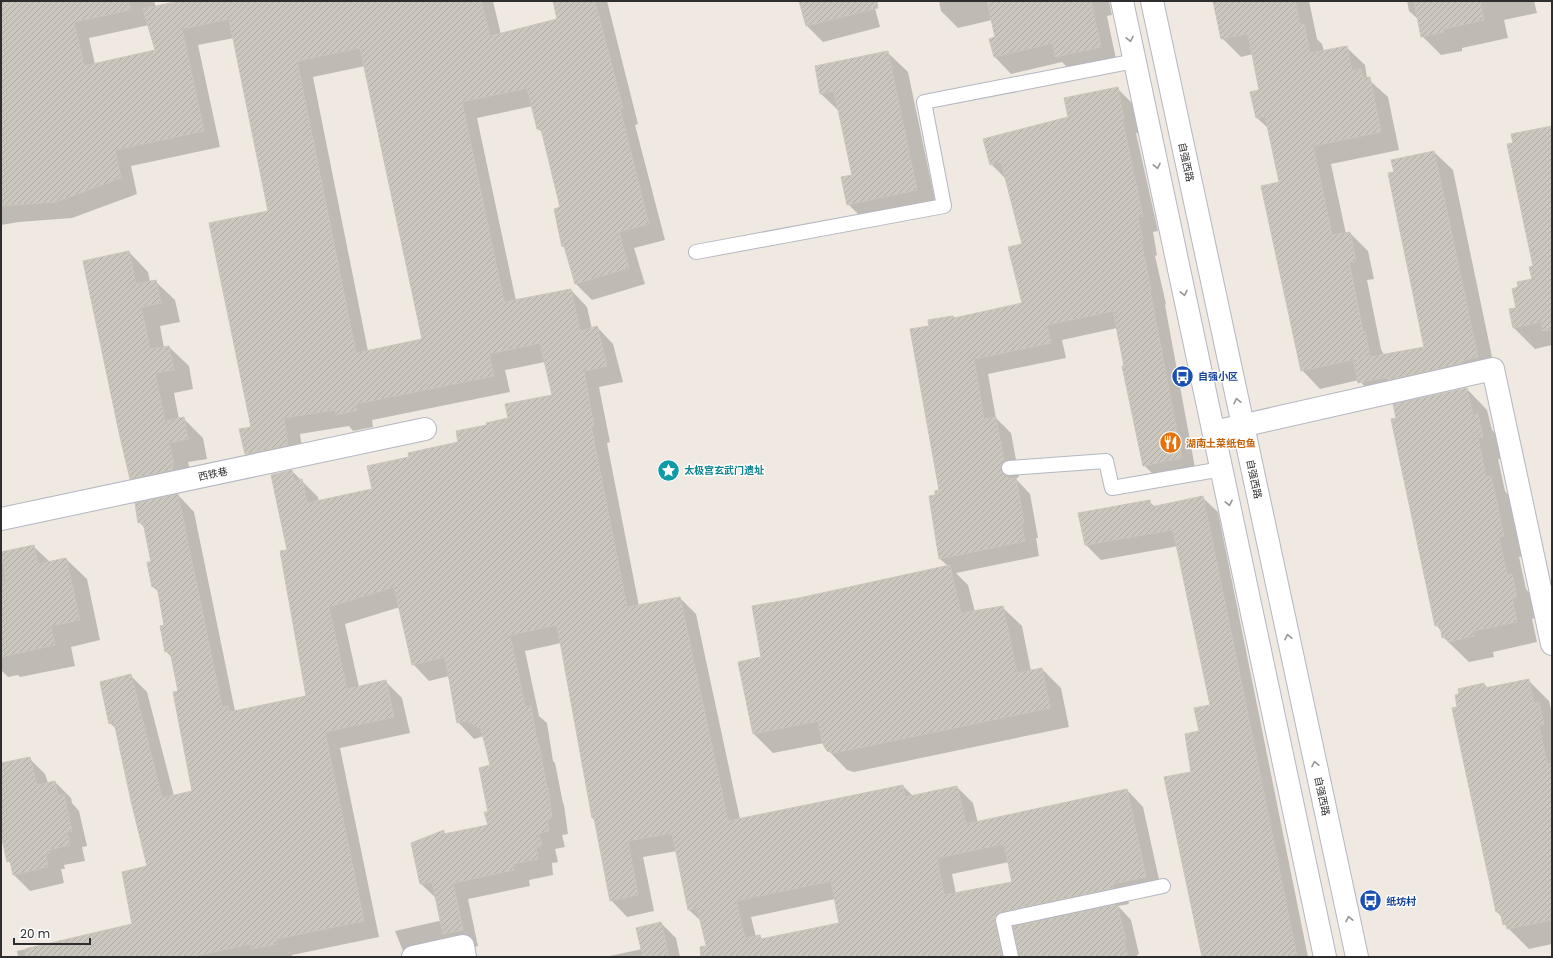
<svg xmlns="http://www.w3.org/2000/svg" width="1553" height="958" viewBox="0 0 1553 958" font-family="Poppins,'Noto Sans SC',sans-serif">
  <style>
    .shadow { fill: #0003; fill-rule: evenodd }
    .building { fill: url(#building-hatch); stroke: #cbc5ba; fill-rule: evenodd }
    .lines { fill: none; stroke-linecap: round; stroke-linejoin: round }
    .lane-casing { stroke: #b4b7c1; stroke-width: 16 }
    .street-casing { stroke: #b4b7c1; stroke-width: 24 }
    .secondary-casing { stroke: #b4b7c1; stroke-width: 24 }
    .lane { stroke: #fff; stroke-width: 14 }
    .street { stroke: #fff; stroke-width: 22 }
    .secondary { stroke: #fff; stroke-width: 22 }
    .oneway { stroke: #969696 }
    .labels { text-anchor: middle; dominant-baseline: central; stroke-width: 3; stroke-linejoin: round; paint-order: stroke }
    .street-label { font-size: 10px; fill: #2e2e2e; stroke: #fff }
    .transit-label { font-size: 10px; font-weight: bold; fill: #164399; stroke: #fff; text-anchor: start }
    .food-label { font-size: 10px; font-weight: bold; fill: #c56008; stroke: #fff; text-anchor: start }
    .culture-label { font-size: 10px; font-weight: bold; fill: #0d838f; stroke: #fff; text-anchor: start }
  </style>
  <defs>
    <pattern id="building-hatch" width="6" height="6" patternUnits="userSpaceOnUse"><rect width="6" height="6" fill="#cbc7bf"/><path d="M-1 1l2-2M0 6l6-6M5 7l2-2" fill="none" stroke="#afaba4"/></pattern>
  </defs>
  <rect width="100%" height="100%" fill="#efe9e1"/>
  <path class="shadow" d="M1,1H154L156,7L183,1H493L501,35L558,20L554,1H607L638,124L635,125L665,240L634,248L645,284L592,300L576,284L566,249L563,246L561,208L543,133L538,129L533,106L477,118L516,301L571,290L587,307L592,329L597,327L613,344L623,382L599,387L610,442L607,443L639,606L680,598L696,614L740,819L903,786L913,796L957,787L973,803L978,823L1127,790L1143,807L1162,893L1128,900L1129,904L1118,906L1131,920L1139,954L1137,955L1138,957H1035L1018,928L1013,930L1011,935V957H713L711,949L707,944L701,921L689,910L677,851L643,857L654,911L627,917L611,900L596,820L593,818L561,643L525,651L539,716L547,723L553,761L555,763L563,803L564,805L568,834L562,835L565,847L555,849L558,862L552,863L553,875L529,880L530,886L468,899L478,946L460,950L410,957L403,951L395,931L439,921L442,923L437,899L421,884L443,831L447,835L489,826L491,766L484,736L474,739L458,722L449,676L429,681L413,664L400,607L345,624L359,687L386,682L402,698L410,733L340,748L379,937L292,955V957H18L17,951L133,925L148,867L117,730L110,723L131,676L147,692L174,796L193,792L179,691L172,658L166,651V626L159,592L153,587L152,562L145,528L139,522L178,495L194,512L235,711L308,696L288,551L292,471L318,497L319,502L373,490L410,458L460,443L488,425L509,419L553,396L545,362L505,370L510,392L372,420L373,427L353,431L349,426L300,434L304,461L262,470L246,454L253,427L269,211L234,38L198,45L220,147L131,166L137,194L72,218L19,222L1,225ZM149,25L156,50L95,64L89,38ZM365,66L423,340L368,351L313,77ZM1009,862L1013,883L956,894L952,874ZM835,899L840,924L763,940L760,936L756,937L751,917Z
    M800,1H873L880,27L823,42L807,26Z
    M939,1H1109L1112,15L1107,16L1117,64L1073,73L1062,62L1011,74L995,57L997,38L992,20L958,28L941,11Z
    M1214,1H1309L1317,39L1322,44L1324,51L1346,47L1365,65L1367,78L1388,97L1399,150L1331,164L1346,234L1350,233L1368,251L1374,279L1367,280L1381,349L1384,355L1425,347L1395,172L1434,152L1453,170L1496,376L1378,401L1359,380L1320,389L1302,370L1281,183L1270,130L1256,117L1260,91L1253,54L1241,57L1222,38Z
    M1407,1H1535H1534L1537,13L1504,20L1508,38L1462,48V51L1441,55L1422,36L1419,20L1409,11Z
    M887,52L908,72L937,210L869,225L848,204L853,175L840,112L821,94Z
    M1117,88L1132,103L1139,133H1136L1158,231L1153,232L1157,255L1155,256L1166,304L1165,305L1196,473L1159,480L1144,465L1117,328L1062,340L1066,358L988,374L996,418L1011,433L1019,476L1016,479L1030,494L1038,538H1036L1039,556L956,573L968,585L975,612L1002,607L1022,626L1031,671L1042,669L1061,688L1069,727L854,772L847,770L828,750L824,743L773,753L754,734L762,658L800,599L948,566L940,559L936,496L940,491L930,327L953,317L955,319L1023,304V244L1006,179L991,164Z
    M1552,127V345L1535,349L1514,328L1510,310L1517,309L1533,280Z
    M129,252L148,272L150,282L155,281L175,300L180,322L160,326L164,348L169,347L189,366L193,389L174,393L179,419L183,418L203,438L207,459L188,462L193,484L151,498L131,478Z
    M1467,389L1487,410L1492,430L1498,436L1503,458L1498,459L1505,491L1511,498L1524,556L1519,557L1526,589L1532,596L1537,617L1532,619L1537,642L1493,652L1494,657L1469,662L1443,637L1442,632L1436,625Z
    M1203,498L1218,512L1308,957H1202L1192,773L1200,732L1211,706L1178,546L1101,560L1086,545L1079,514L1149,501L1156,508Z
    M33,546L50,562L66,559L87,579L100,640L71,647L75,666L20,677L18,675L8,677L1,670V553Z
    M1528,680L1549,701L1552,714V944L1529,949L1504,924L1503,918L1496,911L1458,708L1484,684L1488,688Z
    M29,758L45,774L48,783L55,782L71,798L72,803L79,811L87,846L82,847L85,861L64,865L65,869H61L64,883L30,891L14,875L12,865L8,861L1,829V764Z
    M661,923L676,938L680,957H605L642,949Z"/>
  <path class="building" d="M1,1H129L130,10L74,22L84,66L155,50L143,9L179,1H481L490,36L557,19L553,1H595L623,108L620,109L649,224L619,232L629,268L575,284L564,246L562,247L554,209L560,207L541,129H537L527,88L462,102L504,302L571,289L580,331L597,326L607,366L584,371L594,426H591L627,607L680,597L728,821L903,785L905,797L957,786L966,824L1127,789L1146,877L1112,884L1113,888L998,913L995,917V922L1002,957H701L700,947L710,945L709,944L706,945L697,908L688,910L672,833L628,841L638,895L610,901L594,818H592L557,625L510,635L525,707L531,706L538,746L539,745L547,788L548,787L552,818L547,819L549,831L539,833L542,846L536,847L538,859L513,864L514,870L453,883L463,930L443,934L432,882L420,884L411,843L444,830V834L488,825L484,812H488L479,768L490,765L481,729L467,721L457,723L445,657L412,665L394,587L329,607L347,689L386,680L394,717L325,732L364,921L276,939L277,944L252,949L251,944L189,957H26L25,949L132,924L122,872L147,866L131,801L114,722L109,724L100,682L131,674L162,798L192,791L173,692L178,691L170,651L165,652L160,626L164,625L157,586L152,587L147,562H151L143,522L138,523L135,503L178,494L222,707L228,706L229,712L306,696L280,551L287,550L271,475L292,470L294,481L302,479L307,503L372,489L367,466L409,457L408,453L458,442L456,431L487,425L486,423L508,418L505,404L552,395L540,343L489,354L494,376L356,404L357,410L336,415L335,410L284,418L288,445L245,454L239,429L251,427L209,223L268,211L229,19L182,29L204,131L115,150L121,178L56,202L1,206ZM360,48L422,339L356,353L297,61ZM1004,844L1012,882L944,895L937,858ZM831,881L839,923L761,939L760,935L745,938L736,901Z
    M799,1H877L878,8L806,26Z
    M987,1H1091L1101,47L1055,57L1053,43L994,57L989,39L995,37Z
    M1213,1H1295L1300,25L1304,24L1310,53L1347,46L1352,71L1361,69L1363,78L1370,77L1381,132L1313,146L1332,235L1350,232L1356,261L1349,262L1363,332L1365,331L1370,356L1301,371L1261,186L1279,182L1265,116L1256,118L1250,92L1259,90L1248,34L1221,39Z
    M1414,1H1480L1484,20L1443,29L1444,32L1421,37Z
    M888,51L917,190L847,205L841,177L852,175L834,91L820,94L815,66Z
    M1118,87L1124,118H1122L1143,216L1138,218L1143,240L1141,241L1151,289L1150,290L1182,458L1143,466L1122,366H1124L1113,311L1047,325L1051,343L974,359L984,419L996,417L1004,461L1001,465L1002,472L1007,476L1008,479L1016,478L1024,523H1021L1025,541L939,559L929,496L935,495V491L939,490L910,329L929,326L928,320L953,316L954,318L1022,303L1008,247L1022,244L1001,162L990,165L983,139L1068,117L1064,98Z
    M1552,126V330L1543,331L1541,322L1513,328L1509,309L1516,308L1512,289L1518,287L1517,282L1532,279L1529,267L1533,266L1507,144L1513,143L1511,134Z
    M1434,151L1478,357L1461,361L1462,363L1388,380L1387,377L1358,383L1353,360L1424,347L1388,173L1394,172L1391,160Z
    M129,251L136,284L156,280L161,303L141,307L150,349L169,346L174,370L155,373L165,421L184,417L188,439L169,443L174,464H172L173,470L130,479L120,437L83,261Z
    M1467,388L1473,415L1478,414L1483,437L1478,438L1486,477L1491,476L1504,536L1499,537L1507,575L1512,574L1517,597L1512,598L1517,622L1473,631L1474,636L1448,642L1447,637L1442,638L1440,625L1435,626L1391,419L1396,418L1393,404Z
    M1203,496L1253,739L1297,957H1202L1164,777L1191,772L1185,734L1199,731L1194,708L1210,705L1173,530L1085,545L1078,513L1150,500L1151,507Z
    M34,545L38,564L66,558L80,620L51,626L55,645L1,657V582L6,581L1,552Z
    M950,565L961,613L1003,606L1017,673L1042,668L1050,708L834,753L827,751L823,744L818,721L753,734L738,662L761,657L752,606L799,598Z
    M1529,679L1534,703L1539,702L1544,724L1539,725L1547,764L1552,763V920L1507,929L1506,924L1503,925L1500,911L1496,912L1452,708L1457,707L1455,695L1459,694L1458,689L1484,683L1485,688Z
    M30,757L37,785L55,781L58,795L64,794L72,831L67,832L70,845L49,850L50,853L46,854L48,867L13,875L10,861L7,862L1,834V763Z
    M1117,904L1126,940H1124L1128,957H1019L1013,927Z
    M661,922L669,957H643L636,928Z"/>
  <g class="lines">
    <defs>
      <path id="lane" d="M696,252L944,206L924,102L1135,61
        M1009,468L1106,461L1112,488L1222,469
        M1011,957L1003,920L1163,886"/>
      <path id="street" d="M1214,432L1493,369L1552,644
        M1,519L425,429
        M413,957L463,946L465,957"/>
      <path id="secondary" d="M1122,1L1325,957
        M1152,1L1357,957"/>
    </defs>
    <use href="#lane" class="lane-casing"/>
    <use href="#street" class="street-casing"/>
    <use href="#secondary" class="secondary-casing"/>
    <use href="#lane" class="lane"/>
    <use href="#street" class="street"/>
    <use href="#secondary" class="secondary"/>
  </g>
  <defs><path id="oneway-chevron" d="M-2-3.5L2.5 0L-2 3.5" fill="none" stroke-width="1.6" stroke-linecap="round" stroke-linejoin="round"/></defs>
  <g class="oneway">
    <use href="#oneway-chevron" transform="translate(1130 39) rotate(78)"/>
    <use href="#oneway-chevron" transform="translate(1157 166) rotate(78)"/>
    <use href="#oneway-chevron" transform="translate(1184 293) rotate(78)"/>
    <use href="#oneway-chevron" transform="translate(1237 401) rotate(-102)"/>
    <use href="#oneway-chevron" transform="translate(1229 503) rotate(78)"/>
    <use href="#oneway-chevron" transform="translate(1288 637) rotate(-102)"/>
    <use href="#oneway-chevron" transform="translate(1315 764) rotate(-102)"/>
    <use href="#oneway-chevron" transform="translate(1349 919) rotate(-102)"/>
  </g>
  <defs>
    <symbol id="bus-disc" viewBox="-11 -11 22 22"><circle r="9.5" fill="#1a4fb4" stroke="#fff"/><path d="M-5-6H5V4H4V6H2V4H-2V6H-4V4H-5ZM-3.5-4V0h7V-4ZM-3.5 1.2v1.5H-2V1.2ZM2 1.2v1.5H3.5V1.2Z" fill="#fff"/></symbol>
    <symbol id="restaurant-disc" viewBox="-11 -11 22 22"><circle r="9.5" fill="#e8710a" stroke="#fff"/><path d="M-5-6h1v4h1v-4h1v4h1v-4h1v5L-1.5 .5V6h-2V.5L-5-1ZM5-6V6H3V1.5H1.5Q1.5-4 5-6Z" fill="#fff"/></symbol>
    <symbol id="sight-disc" viewBox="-11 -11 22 22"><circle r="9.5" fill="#0f9aa8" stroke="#fff"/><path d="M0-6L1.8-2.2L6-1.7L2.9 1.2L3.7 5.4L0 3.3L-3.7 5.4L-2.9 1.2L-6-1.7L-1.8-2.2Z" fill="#fff"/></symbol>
  </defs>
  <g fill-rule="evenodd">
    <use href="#bus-disc" x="1170" y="364" width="25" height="25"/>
    <use href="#restaurant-disc" x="1158" y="430" width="25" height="25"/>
    <use href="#sight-disc" x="656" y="458" width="25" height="25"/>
    <use href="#bus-disc" x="1358" y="888" width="25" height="25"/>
  </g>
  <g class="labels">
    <g class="street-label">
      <text transform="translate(1186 162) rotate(78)">自强西路</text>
      <text transform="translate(213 474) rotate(-12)">西铁巷</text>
      <text transform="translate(1254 479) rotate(78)">自强西路</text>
      <text transform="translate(1322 796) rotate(78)">自强西路</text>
    </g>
    <g class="transit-label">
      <text x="1198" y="376">自强小区</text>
      <text x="1386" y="901">纸坊村</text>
    </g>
    <g class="food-label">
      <text x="1186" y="443">湖南土菜纸包鱼</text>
    </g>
    <g class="culture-label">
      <text x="684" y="470">太极宫玄武门遗址</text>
    </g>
  </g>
  <rect width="1553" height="958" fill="none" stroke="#2e2e2e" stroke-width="4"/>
  <path d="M14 938v6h76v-6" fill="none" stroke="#2e2e2e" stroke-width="2"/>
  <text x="20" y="938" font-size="12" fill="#2e2e2e" stroke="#ffffff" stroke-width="3" paint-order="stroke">20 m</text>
</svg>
